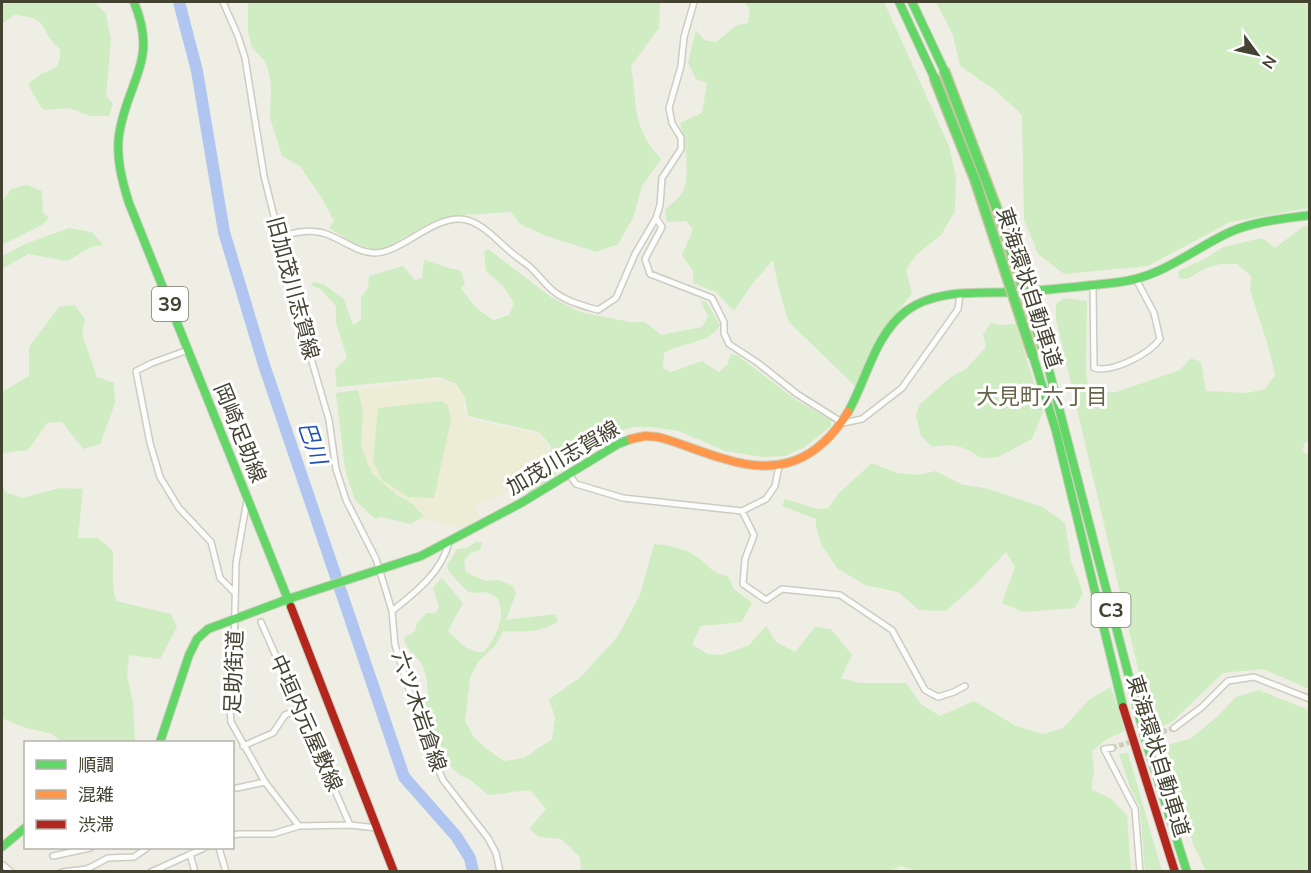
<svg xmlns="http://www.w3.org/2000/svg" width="1311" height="873" viewBox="0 0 1311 873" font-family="'Nunito Sans','Noto Sans JP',sans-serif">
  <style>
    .education { fill: #ededd6 }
    .green { fill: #d0ecc2 }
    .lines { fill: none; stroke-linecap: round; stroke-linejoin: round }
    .river { stroke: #b0c6f1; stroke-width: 12 }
    .street-tunnel { stroke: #ccccc1; stroke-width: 5; stroke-dasharray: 5 2.5; stroke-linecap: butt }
    .street-casing { stroke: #ccccc3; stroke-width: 8 }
    .fast-casing { stroke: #cfcfbd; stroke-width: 10 }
    .slow-casing { stroke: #cfcfbd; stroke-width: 10 }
    .jam-casing { stroke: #cfcfbd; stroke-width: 10 }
    .street { stroke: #fcfcfb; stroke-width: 5 }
    .fast { stroke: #63d668; stroke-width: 8 }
    .slow { stroke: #ff974d; stroke-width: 8 }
    .jam { stroke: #b3261e; stroke-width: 8 }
    .fast-bridge-casing { stroke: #c9c59e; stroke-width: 12; stroke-linecap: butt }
    .fast-bridge { stroke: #63d668; stroke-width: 9 }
    .labels { text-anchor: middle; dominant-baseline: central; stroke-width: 6; stroke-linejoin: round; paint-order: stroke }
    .shield { fill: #fff; stroke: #7c7b6f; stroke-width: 1.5 }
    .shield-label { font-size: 20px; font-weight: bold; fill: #444231 }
    .street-label { font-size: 21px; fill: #444231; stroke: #fff }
    .neighbourhood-label { font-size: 22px; fill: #686348; stroke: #fff }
    .water-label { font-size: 22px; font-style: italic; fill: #2250b8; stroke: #fff }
  </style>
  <rect width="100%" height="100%" fill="#eeeee5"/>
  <path class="education" d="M439,379L455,385L464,399L465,418L537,434L548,446L549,463L538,479L522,492L518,486L475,507L480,517L464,528L390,513L362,491L343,392Z"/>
  <path class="green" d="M2,2H95L106,14L111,40L106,96L113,103L109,116H90L70,108L45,110L40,106L28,84L41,74L57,67L60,58V49C37,30 53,18 14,15L2,24Z
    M248,2H660L659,28L631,66C638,106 631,127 661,159L642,186L633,218L618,244L597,252L546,236L520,224L511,212L464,215L430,223L389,246L375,250L355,244L329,228L334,221L323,200L300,166L282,156L270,118L271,85L268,69L264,60L252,48L248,31Z
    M743,2H884L949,146L956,177L955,211L941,235L917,254L906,270L912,294C888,321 870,354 856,387L788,321L778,285L773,260L752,284L734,311L716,292L693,283V271L682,255L693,229L686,221L667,222L665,210C670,205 678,199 682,193C691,179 685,138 680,123L702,113L707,83L696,79L688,63L696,30L704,40L716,42L737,25L748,23L750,8Z
    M936,2H1309V208L1230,222L1148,266L1064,274L1038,254L1024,219L1022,115L995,90L960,66L953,35Z
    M27,185L42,191L43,212L49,218L43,224L2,245V202L11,189Z
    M1304,226H1309L1310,442H1305L1302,451L1310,455L1309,689L1263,669L1223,673L1173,721L1155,730L1151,724L1056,320V304L1064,298L1087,301L1086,372L1088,385L1100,393L1116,392L1180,370L1191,358L1201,362L1206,391L1246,393L1265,389L1275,375L1269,349L1250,290L1251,276L1237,264H1220L1206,268L1187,279L1179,278L1178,271L1205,259L1223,247L1262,238L1275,248Z
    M69,228L92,232L103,245L91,247L67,261L28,254L2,269V256L25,244Z
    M488,249L551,297L580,312L630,322H645L661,335L702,327L708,316L700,301H706L720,325C708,345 683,341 664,353L663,368L671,372L702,361L719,372L727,365L731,354L737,355L796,400L831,420V426L805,447L785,456L762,457L725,451L679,431L651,427H632L602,438L581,443L549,482L529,494L527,491L551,464V446L539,432L468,416L465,398L456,384L440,377L337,387L335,369L347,358L336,322V306L320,289L311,285L314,282L323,284L344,299L353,325L361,320V298L368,287L369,276L403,266L415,280L422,278L424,260C437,263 447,269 460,270L465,283L461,288C472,304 477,310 494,320L509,315L514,303L503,286L486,271L484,252Z
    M75,305L85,320L82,334L97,377L114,383L115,403L100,444L83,449L62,422L47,423L28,450L2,453V392L29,376V347L59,307Z
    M990,323L1001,325L1016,324L1043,412L1032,439L998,457L981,458C962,445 955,443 932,447L921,436L916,416L919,405L951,377L966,369L986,347L983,335Z
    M358,390L363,413L361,446L372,473L397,495L410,502L424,516L411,524L381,517L375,519L355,500L345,469L336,393Z
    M442,401L448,406L451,419L434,498L408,497L382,480L373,461L378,408Z
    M872,463L897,473L919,475L935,471L963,485L985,488L1043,507L1065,523L1071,561L1083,593L1075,608L1024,612L1002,603L1015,567L1006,552L976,584L946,611L919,610L898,592L865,585L837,568L822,546L816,527V519L782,506L785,499L818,509L828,508L839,493Z
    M2,483L5,492L22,498L60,488L83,489L78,538H98L113,551C114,568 111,584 116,601L171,614L177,627L160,659L129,655L127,676L133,703L135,740L133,742H62L52,734L23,727L2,718Z
    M476,542H482L480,550L470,553L464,560L466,572L485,581L499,580L513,586L516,594L506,620L555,614L558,621C541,633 523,632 503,631L495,646L478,662L470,678L465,721L473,736L487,749L504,761L524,758L552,739L555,718L549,699L581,677L618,636L640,595L654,544C670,545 687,549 700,559C713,569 710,572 728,576L734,589L752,603L742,622L701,626L692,644L707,654L722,655L749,645L766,626L776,642L795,652L815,627L831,629L852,655L841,678L860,683H906L921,704L940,716L974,701L1016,726L1043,734L1063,728L1089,700L1111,687L1125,731L1107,739L1092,751L1094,771L1091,789L1111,799L1127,815L1131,871L920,872L901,866L888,872L579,871L581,869L580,857L561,839L540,837L529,829L546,809L530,790L488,795L469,779L461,776L446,762L438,737L432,729V716L422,701L428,693C427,683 427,673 421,663C415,654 406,650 404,638L415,631L417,623L427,613H435L439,607L433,588L442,578L463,603L448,631C458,641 468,653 484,652C492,642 501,627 501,614C501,609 499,603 498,598L486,592L475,593L468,592L449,572L447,566L457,549L467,548Z
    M1259,690L1309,710V871H1206L1193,844L1166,745L1190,739L1217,717L1236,697Z
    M1128,753L1162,871H1145L1140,808L1130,787L1119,754Z"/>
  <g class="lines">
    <path class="river" d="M179,2L197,71L224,232L264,365L404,777L456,836L470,858L473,872"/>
    <path class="street-tunnel" d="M1112,748L1174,728"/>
    <defs>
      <path id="street" d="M223,2L238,36L245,58L264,176L301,324L329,420L336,469L346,500L376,559L386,591L392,611L395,645L424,737L443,780L488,838L496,853L500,872
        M656,218L662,227L645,259L650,274L712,298L724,322V333L729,344L758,363L797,394L843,423L862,419L902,388L958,309L960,294
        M279,237C294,233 307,229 323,233C341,238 355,252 374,253C401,253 429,219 459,219C480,219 497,241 512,253C518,258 524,262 530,267C539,275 546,286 556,293C568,302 584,306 598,310L616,298L635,254L656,218L660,205L662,178L681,149V138L672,123L669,108L681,66L684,37L694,2
        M1093,285L1094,368C1113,373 1149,354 1160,339L1154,313L1136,279
        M188,350L152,363L136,371L150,443L160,477L179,508L211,542L220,578L235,593
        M569,474L576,484L623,498L742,511L766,499L775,486L779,466
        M247,500L236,563L234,651L229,699L231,722L265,782L299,826
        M742,511L754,535L745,559L743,584L766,600L782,589L840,595L892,630L925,690L938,697L954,692L965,686
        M392,611C415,593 442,572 449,542
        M261,622L350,825
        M1174,728L1202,707L1228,681L1254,677L1310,699
        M243,746L273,733L285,715L299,709
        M1112,748L1104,749L1135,809L1140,872
        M237,788L265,782
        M232,836L238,834H273L299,826L350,825L377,828
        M219,848L226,872
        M190,854L195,872
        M53,856L90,848
        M3,865L11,872
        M62,872L87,869L108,858L134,857L147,848
        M151,872L204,848"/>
      <path id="fast" d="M134,2C159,63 127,80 119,135C116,158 122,181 129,203L291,607
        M899,2L934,77
        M912,2L944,70
        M1043,347L1146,742L1187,872
        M1033,356L1056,431L1123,707
        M848,412C867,379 874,336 906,311C937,288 979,294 1016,292C1050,290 1085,286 1120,282C1162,277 1193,249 1230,232C1255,221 1283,219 1310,215
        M160,742L189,655L197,639L208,629L288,599L421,556L521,503L618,444L631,439
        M2,847L26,827"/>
      <path id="slow" d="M631,439L645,436L658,437C681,443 702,453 725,459C779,476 818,461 848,412"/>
      <path id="jam" d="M291,607L394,872
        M1123,707L1175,872"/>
    </defs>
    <use href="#street" class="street-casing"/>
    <use href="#fast" class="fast-casing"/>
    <use href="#slow" class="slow-casing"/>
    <use href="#jam" class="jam-casing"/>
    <use href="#street" class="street"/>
    <use href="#fast" class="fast"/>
    <use href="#slow" class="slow"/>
    <use href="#jam" class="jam"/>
    <defs>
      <path id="fast-bridge" d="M944,70L996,207L1043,347
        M934,77L975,180L1033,356"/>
    </defs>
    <use href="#fast-bridge" class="fast-bridge-casing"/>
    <use href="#fast-bridge" class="fast-bridge"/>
  </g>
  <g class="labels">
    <g class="shield">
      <rect x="152" y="287" width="36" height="34" rx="4.5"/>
      <rect x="1091.5" y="593" width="39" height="34" rx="4.5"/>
    </g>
    <g class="shield-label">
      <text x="170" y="304">39</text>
      <text x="1111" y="610">C3</text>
    </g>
    <g class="street-label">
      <text transform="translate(293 288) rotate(75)">旧加茂川志賀線</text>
      <text transform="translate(1029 288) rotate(72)">東海環状自動車道</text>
      <text transform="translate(240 433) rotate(68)">岡崎足助線</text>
      <text transform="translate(563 458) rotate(-30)">加茂川志賀線</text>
      <text transform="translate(234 672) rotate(-88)">足助街道</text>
      <text transform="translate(419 711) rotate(71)">六ツ木岩倉線</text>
      <text transform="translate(306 723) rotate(66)">中垣内元屋敷線</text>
      <text transform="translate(1158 756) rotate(73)">東海環状自動車道</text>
    </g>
    <g class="neighbourhood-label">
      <text x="1042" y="397">大見町六丁目</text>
    </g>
    <g class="water-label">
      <text transform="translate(312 443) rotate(71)">巴川</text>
    </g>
  </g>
  <rect width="1311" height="873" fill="none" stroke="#444231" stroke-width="6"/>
  <rect x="24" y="741" width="210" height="108" fill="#ffffff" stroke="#b4b3ad" stroke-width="1.5"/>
  <rect x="36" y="760" width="30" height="9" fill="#63d668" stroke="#b4b3ad" stroke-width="1.5"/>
  <text x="78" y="771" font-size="18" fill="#444231">順調</text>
  <rect x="36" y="790" width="30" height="9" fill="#ff974d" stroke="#b4b3ad" stroke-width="1.5"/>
  <text x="78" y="801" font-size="18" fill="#444231">混雑</text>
  <rect x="36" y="820" width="30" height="9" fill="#b3261e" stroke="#b4b3ad" stroke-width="1.5"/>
  <text x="78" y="831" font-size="18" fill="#444231">渋滞</text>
  <g transform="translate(1257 54) rotate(123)" stroke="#ffffff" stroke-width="4.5" paint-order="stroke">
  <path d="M0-4.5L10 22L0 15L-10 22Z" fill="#444231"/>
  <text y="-9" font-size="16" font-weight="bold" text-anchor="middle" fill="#444231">N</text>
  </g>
</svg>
